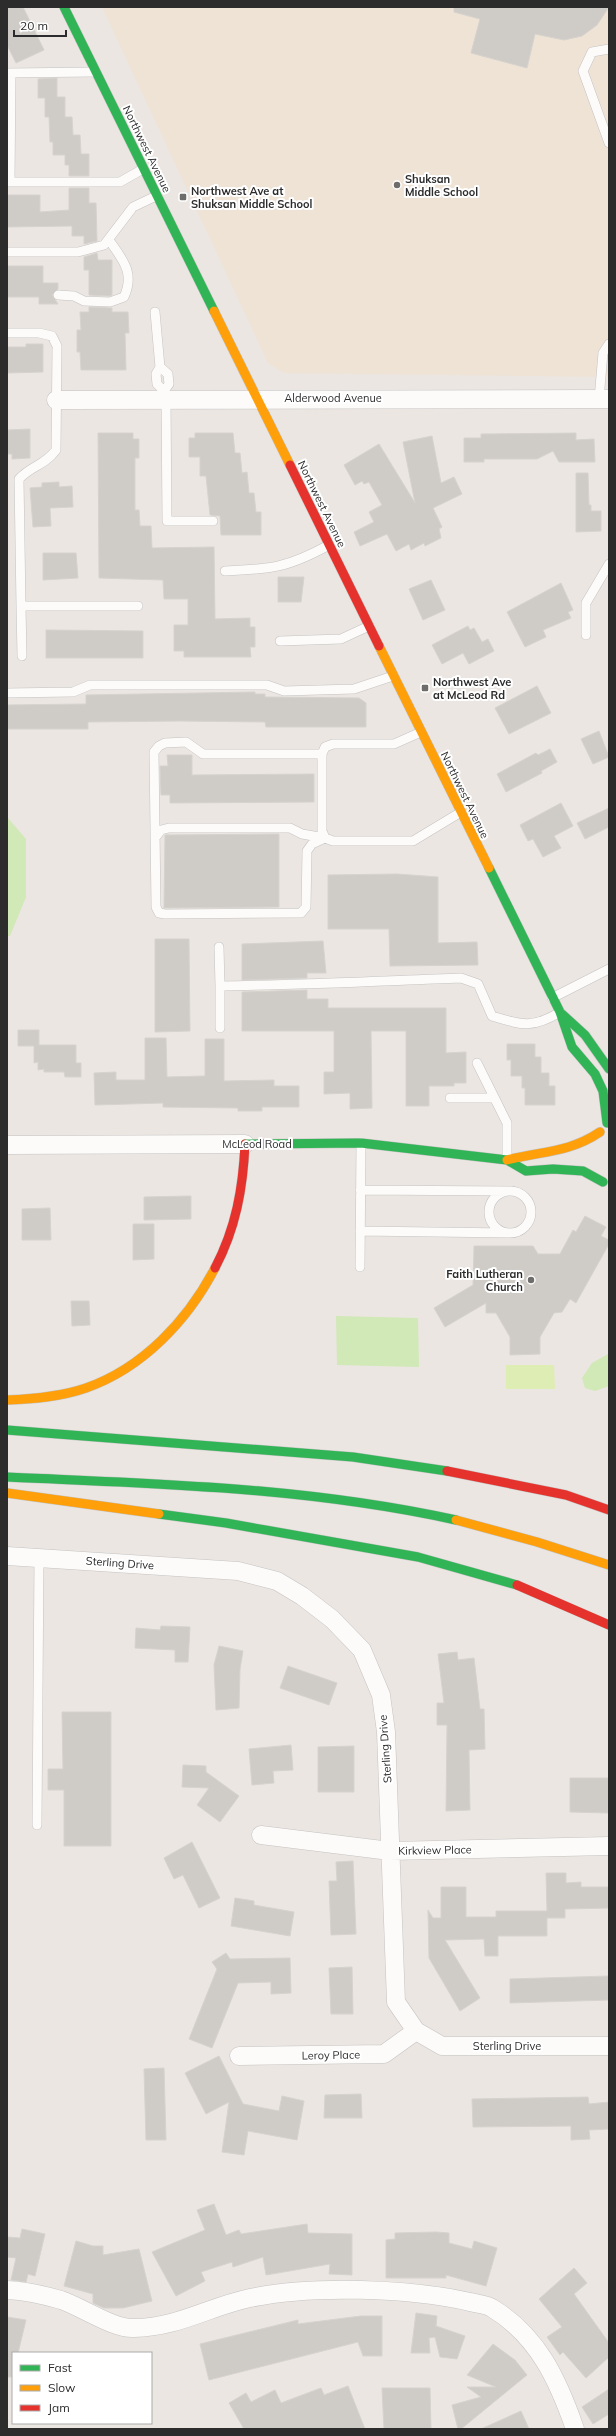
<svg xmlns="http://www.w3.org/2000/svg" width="616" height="2436" viewBox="0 0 616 2436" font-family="Mulish,sans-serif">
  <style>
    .education { fill: #efe3d5 }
    .green { fill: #d1e8b7 }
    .pitch { fill: #deedb4 }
    .building { fill: #cfccc8; stroke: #d6d2cd }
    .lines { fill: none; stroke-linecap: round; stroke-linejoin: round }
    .lane-casing { stroke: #c4c3c3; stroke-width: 10 }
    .street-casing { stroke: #c4c3c3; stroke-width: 19 }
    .fast-casing { stroke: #c4c3c3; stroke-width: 10 }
    .slow-casing { stroke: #c4c3c3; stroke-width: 10 }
    .jam-casing { stroke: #c4c3c3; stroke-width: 10 }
    .lane { stroke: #fcfbfa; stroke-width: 9 }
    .street { stroke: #fcfbfa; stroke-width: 18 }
    .fast { stroke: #30b455; stroke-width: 9 }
    .slow { stroke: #ff9f0a; stroke-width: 9 }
    .jam { stroke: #e5322d; stroke-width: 9 }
    .poi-dot { fill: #6f6d6b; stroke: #fff; stroke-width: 1.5 }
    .labels { text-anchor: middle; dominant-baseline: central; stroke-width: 4; stroke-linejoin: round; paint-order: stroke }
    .street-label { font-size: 11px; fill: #2c2c2c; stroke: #fff }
    .poi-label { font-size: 11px; font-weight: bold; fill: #2c2c2c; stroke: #fff; text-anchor: start }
  </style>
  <rect width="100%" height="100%" fill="#ebe6e1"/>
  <path class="education" d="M102,7H609V377L284,373L268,363Z"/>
  <path class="green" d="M7,817L26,839V897L10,936H7Z
    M336,1316L418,1318L419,1367L337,1365Z
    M608,1354L609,1386L595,1391L585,1388L582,1378L592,1363Z"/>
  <path class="pitch" d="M506,1365H554L555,1389H506Z"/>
  <path class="building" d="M7,7H23L44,50L16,63L7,45Z
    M454,7H609L597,25L582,36L564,40L535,34L527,68L471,53L480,19L454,12Z
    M57,78V97H65V117H72L73,135H80L81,154H89V176H69V165H65V155H53V142H50L49,117H45V98H38V79Z
    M69,188H89V203H96L97,241L84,244V236H72V226L7,227V195H40V212L69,210Z
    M97,253L98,260H112V295L109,296L89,295V270H84V257Z
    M7,266H43V283H58V289L52,295L58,304H39V297H7Z
    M89,307L112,308V312H128L129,333H125L126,370H81L80,352H77V330H81L80,312H89Z
    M26,344H43V372L7,373V347H26Z
    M30,429V458L12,459V454H7V430Z
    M98,433H133V439H139V458H135V510H139L140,526H151L152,548L214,547L215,619L250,618V627H255V647H250L251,657H184V651H174V625H188V599H164L163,580L99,578Z
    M195,433H233L235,453H240L242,473L247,472L249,493H254L256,512H261V535H221L220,516L210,515L206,476H200V457H189V438H195Z
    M576,433V440L594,439L595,462H559L553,451L537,459H484V462H464V438H481V434Z
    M432,436L441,483L454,477L462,494L433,508L442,527L439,529L441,538L425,546L424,543L411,550L409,544L396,551L387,534L360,546L354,532L374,522L369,512L382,505L369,482L364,484L362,481L355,485L344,465L379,444L415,503L403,442Z
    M576,473H588L589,505H591V511H601V531L576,532Z
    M59,482V487L72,486L73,507L50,508L51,526L33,527L30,488L42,487V483Z
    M43,553H76L78,578L43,580Z
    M278,577H304L301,602H278Z
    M431,580L445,610L423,620L409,589Z
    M561,583L573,610L568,612L571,618L543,630L546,637L525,647L507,612Z
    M468,626L470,630L474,628L482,642L488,639L494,651L469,664L463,653L442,664L432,645Z
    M46,630L143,631V658H46Z
    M537,686L551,713L509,734L495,708Z
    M255,692V694H265V697L359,698L366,703V727H266L265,722L179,721L88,722V729H7V705L86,704V695Z
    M599,731L609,757L593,764L581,739Z
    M550,749L557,762L541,771L542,773L506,792L497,774L536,753L538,755Z
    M167,755H192V775L314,774V802L170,803V795H161L160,766H168Z
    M561,803L573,826L554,836L561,848L543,857L533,839L528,841L520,825Z
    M609,808V827L585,839L577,823Z
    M279,834V907L164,908L165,835Z
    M397,874L438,877V943L477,942L478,965L390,966L389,929H328V875Z
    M155,939H189L190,1031L155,1032Z
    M323,941L326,973H307V978L242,980V944Z
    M307,990V999H328V1008H446V1053L466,1052V1083H454V1086H429V1106H406V1031H371L372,1108L350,1109V1093L324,1094V1072H334V1031H242V992Z
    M18,1030H39V1045H76V1063H81V1077H65L64,1072H44V1069L38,1070V1062L34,1063V1046H18Z
    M145,1038H166L167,1077L205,1076V1039H224V1081L274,1080V1086H299V1107H262V1111H238V1108L163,1107V1103L95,1105L94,1073L116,1072V1080H145Z
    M507,1044H535V1057H541V1073H549V1086H555V1105H525V1088H522V1076H511V1060H507Z
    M191,1196V1219L144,1220V1197Z
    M50,1208L51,1240H22V1209Z
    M585,1216L606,1227L601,1236L609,1240V1244L576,1303L570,1299L562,1312L554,1313L540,1337V1354L510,1355V1337L496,1313H486V1303L445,1327L434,1308L473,1285L474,1246H533L538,1254H560L573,1230L576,1232Z
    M133,1224H154V1259L133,1260Z
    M71,1301H89L90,1325L72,1326Z
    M161,1626L190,1627L188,1662H175V1650L135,1648L136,1628L160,1630Z
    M219,1646L243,1651L240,1669L239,1708L216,1710L214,1665Z
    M457,1652L458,1660L474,1658L480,1709H484L485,1749L469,1750L470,1810L446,1811L447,1725H437V1703H444L438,1654Z
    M288,1666L337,1683L329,1705L280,1688Z
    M62,1712H111V1846H64V1790H48V1769H63Z
    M291,1745L293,1770L273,1771L274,1783L252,1785L249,1749Z
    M354,1746V1792H318V1747Z
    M183,1765L206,1766V1772L239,1796L220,1822L197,1805L209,1788L182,1787Z
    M570,1778H609L608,1813L570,1812Z
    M192,1842L220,1898L199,1908L183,1875L174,1879L164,1858Z
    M353,1861L356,1934L331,1935L329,1881H337L336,1862Z
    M546,1873H566V1883L581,1882V1887H609V1908L565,1909V1918H547V1936H498V1956H485L484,1939L445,1940L480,1998L460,2011L429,1958L428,1910L433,1918H441V1887H466V1917H496V1911H547Z
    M235,1898L254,1901V1905L294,1912L290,1936L231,1926Z
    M226,1953L230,1959L290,1958L291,1993L271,1994V1982L238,1983L212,2048L189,2039L217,1969L212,1962Z
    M352,1967L353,2014H331L329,1968Z
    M609,1976V2000L510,2003V1979Z
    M219,2056L243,2104L279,2111L282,2096L304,2101L297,2140L248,2131L244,2155L222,2152L229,2102L206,2114L185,2073Z
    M164,2068L166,2140H146L144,2069Z
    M361,2094L362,2118H324L325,2095Z
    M588,2097L589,2104L609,2102V2129L589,2130L590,2139L571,2140V2126L473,2127L472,2099Z
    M214,2204L226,2235L239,2230L241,2234L307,2224L308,2233L352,2234V2275L329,2274L330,2264L266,2275L263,2257L233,2267L232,2262L201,2272L205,2281L176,2296L152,2252L205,2230L197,2210Z
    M22,2229L45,2234L35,2276L28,2274L26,2282L11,2280L16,2258L7,2257V2237L20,2238Z
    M436,2232L449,2233V2243L472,2249L474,2241L497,2248L486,2286L446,2275V2278H386V2240L395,2239V2233Z
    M76,2241L93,2246H103V2255L139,2249L152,2301L123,2308H104L93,2303V2294L64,2286Z
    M574,2268L587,2283L574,2294L609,2343V2357L586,2378L563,2352L560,2355L547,2337L562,2327L539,2299Z
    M416,2313L437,2316L436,2326L465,2336L457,2359L440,2357L435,2337L429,2338L430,2353H411Z
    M361,2316H382V2356H363L358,2342L209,2380L200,2344L298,2320V2324Z
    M7,2317L26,2320L18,2353H13V2377H7Z
    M493,2344L515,2360L527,2375L461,2429H458L452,2405L481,2397L467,2387H496L467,2375Z
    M348,2386L365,2429H244L229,2403L246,2393L251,2402L275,2390L281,2403L321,2388L324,2395Z
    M382,2388H430L431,2429H384Z
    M609,2389V2414L593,2424L582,2407Z
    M521,2411L529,2429H481Z"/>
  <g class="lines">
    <defs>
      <path id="lane" d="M609,49L592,52L583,71L609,143
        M7,73L96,72
        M7,182H120L143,169
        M10,182L11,73
        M7,252H78L104,245L133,207L156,196
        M58,295L74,296L84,301L110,302L124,297C135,273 123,260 109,240
        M155,312L160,367L156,374L157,384L164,391L166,399L167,521H213
        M7,333H39L52,336L57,346L56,450C44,466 32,465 19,479L21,606H138
        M160,367L168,374L169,384L164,391
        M599,399L603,353L609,344
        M225,571C271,569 287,568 329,545
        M21,606L22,656
        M586,635V603L609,564
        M280,641L341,639L369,626
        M7,693L73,692L90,685H267L284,691L354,689L393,676
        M421,732L394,744H333L325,747L322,754V831L325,838L333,841H413L461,812
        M322,754H203L186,742L165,743L159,746L154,752L156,907L159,913L165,914L301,913L306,907L307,851L312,844L325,838
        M155,838L161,830L169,828H290L302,834L325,838
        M219,947L220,986
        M552,998L609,969
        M220,1028V986C300,985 380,981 461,978L478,984L492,1016C522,1025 532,1029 560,1012
        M477,1063L507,1123V1160
        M450,1098H494
        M360,1190L511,1191
        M489 1212a21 21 0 1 1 42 0a21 21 0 1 1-42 0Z
        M360,1231L508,1233
        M360,1267L361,1143
        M37,1825L39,1558"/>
      <path id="street" d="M56,400L609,399
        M7,1145L245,1144
        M7,1556L238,1571L277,1581L302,1596L332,1619L362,1650L381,1695L386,1732L396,2002L416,2031L442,2046H609
        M261,1835L390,1851L609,1846
        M239,2056L384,2054L416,2031
        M7,2290C25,2291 44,2295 61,2300C82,2307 113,2329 134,2328C179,2327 208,2307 250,2298C312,2285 409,2288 470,2302C477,2304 486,2304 492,2308C538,2336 558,2380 575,2429"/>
      <path id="fast" d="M64,7L214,311
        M489,868L560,1012L572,1047L595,1074L603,1091L607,1123
        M562,1014L585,1035L609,1069
        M245,1144L361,1143L507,1160L526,1171L553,1169L583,1171L603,1182
        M7,1430L353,1457L447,1471
        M7,1477C160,1484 306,1487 456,1520
        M159,1514L226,1523L418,1557L517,1585"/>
      <path id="slow" d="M214,311L290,465
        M379,646L489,868
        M507,1160C541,1151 569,1153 600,1132
        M7,1400C33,1399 60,1397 86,1388C143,1368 188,1320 215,1268
        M7,1493L159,1514
        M456,1520L537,1542L609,1565"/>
      <path id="jam" d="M290,465L379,646
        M215,1268C236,1228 243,1188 245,1144
        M447,1471L566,1495L609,1510
        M517,1585L609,1625"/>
    </defs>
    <use href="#lane" class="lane-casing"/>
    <use href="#street" class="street-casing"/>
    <use href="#fast" class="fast-casing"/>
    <use href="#slow" class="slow-casing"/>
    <use href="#jam" class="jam-casing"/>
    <use href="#lane" class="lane"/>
    <use href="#street" class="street"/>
    <use href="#fast" class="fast"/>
    <use href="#slow" class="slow"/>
    <use href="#jam" class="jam"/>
  </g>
  <g class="poi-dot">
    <circle cx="397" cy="185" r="4"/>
    <rect x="179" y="193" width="8" height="8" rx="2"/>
    <rect x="421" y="684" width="8" height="8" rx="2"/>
    <circle cx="531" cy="1280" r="4"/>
  </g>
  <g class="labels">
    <g class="street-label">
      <text transform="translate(147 149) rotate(64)">Northwest Avenue</text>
      <text x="333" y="398">Alderwood Avenue</text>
      <text transform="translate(322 504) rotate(64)">Northwest Avenue</text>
      <text transform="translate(465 795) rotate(64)">Northwest Avenue</text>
      <text x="257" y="1144">McLeod Road</text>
      <text transform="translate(120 1563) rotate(4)">Sterling Drive</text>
      <text transform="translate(385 1749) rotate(-94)">Sterling Drive</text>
      <text transform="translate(435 1850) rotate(-1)">Kirkview Place</text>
      <text x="507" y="2046">Sterling Drive</text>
      <text transform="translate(331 2055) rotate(-1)">Leroy Place</text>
    </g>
    <g class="poi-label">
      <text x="405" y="179">Shuksan<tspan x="405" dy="13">Middle School</tspan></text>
      <text x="191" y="191">Northwest Ave at<tspan x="191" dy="13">Shuksan Middle School</tspan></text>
      <text x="433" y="682">Northwest Ave<tspan x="433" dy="13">at McLeod Rd</tspan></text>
      <text x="523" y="1274" text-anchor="end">Faith Lutheran<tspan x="523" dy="13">Church</tspan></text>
    </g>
  </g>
  <rect width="616" height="2436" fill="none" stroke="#2c2c2c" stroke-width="16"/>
  <rect x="12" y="2352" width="140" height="72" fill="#ffffff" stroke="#ababab"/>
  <rect x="20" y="2365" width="20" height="6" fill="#30b455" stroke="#ababab"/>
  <text x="48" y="2372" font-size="12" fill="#2c2c2c">Fast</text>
  <rect x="20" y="2385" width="20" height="6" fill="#ff9f0a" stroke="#ababab"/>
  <text x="48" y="2392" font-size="12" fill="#2c2c2c">Slow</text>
  <rect x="20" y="2405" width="20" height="6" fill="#e5322d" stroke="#ababab"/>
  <text x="48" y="2412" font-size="12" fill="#2c2c2c">Jam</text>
  <path d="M14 30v6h52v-6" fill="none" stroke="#2c2c2c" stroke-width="2"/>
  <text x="20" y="30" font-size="12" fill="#2c2c2c" stroke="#ffffff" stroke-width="3" paint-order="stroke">20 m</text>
</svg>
